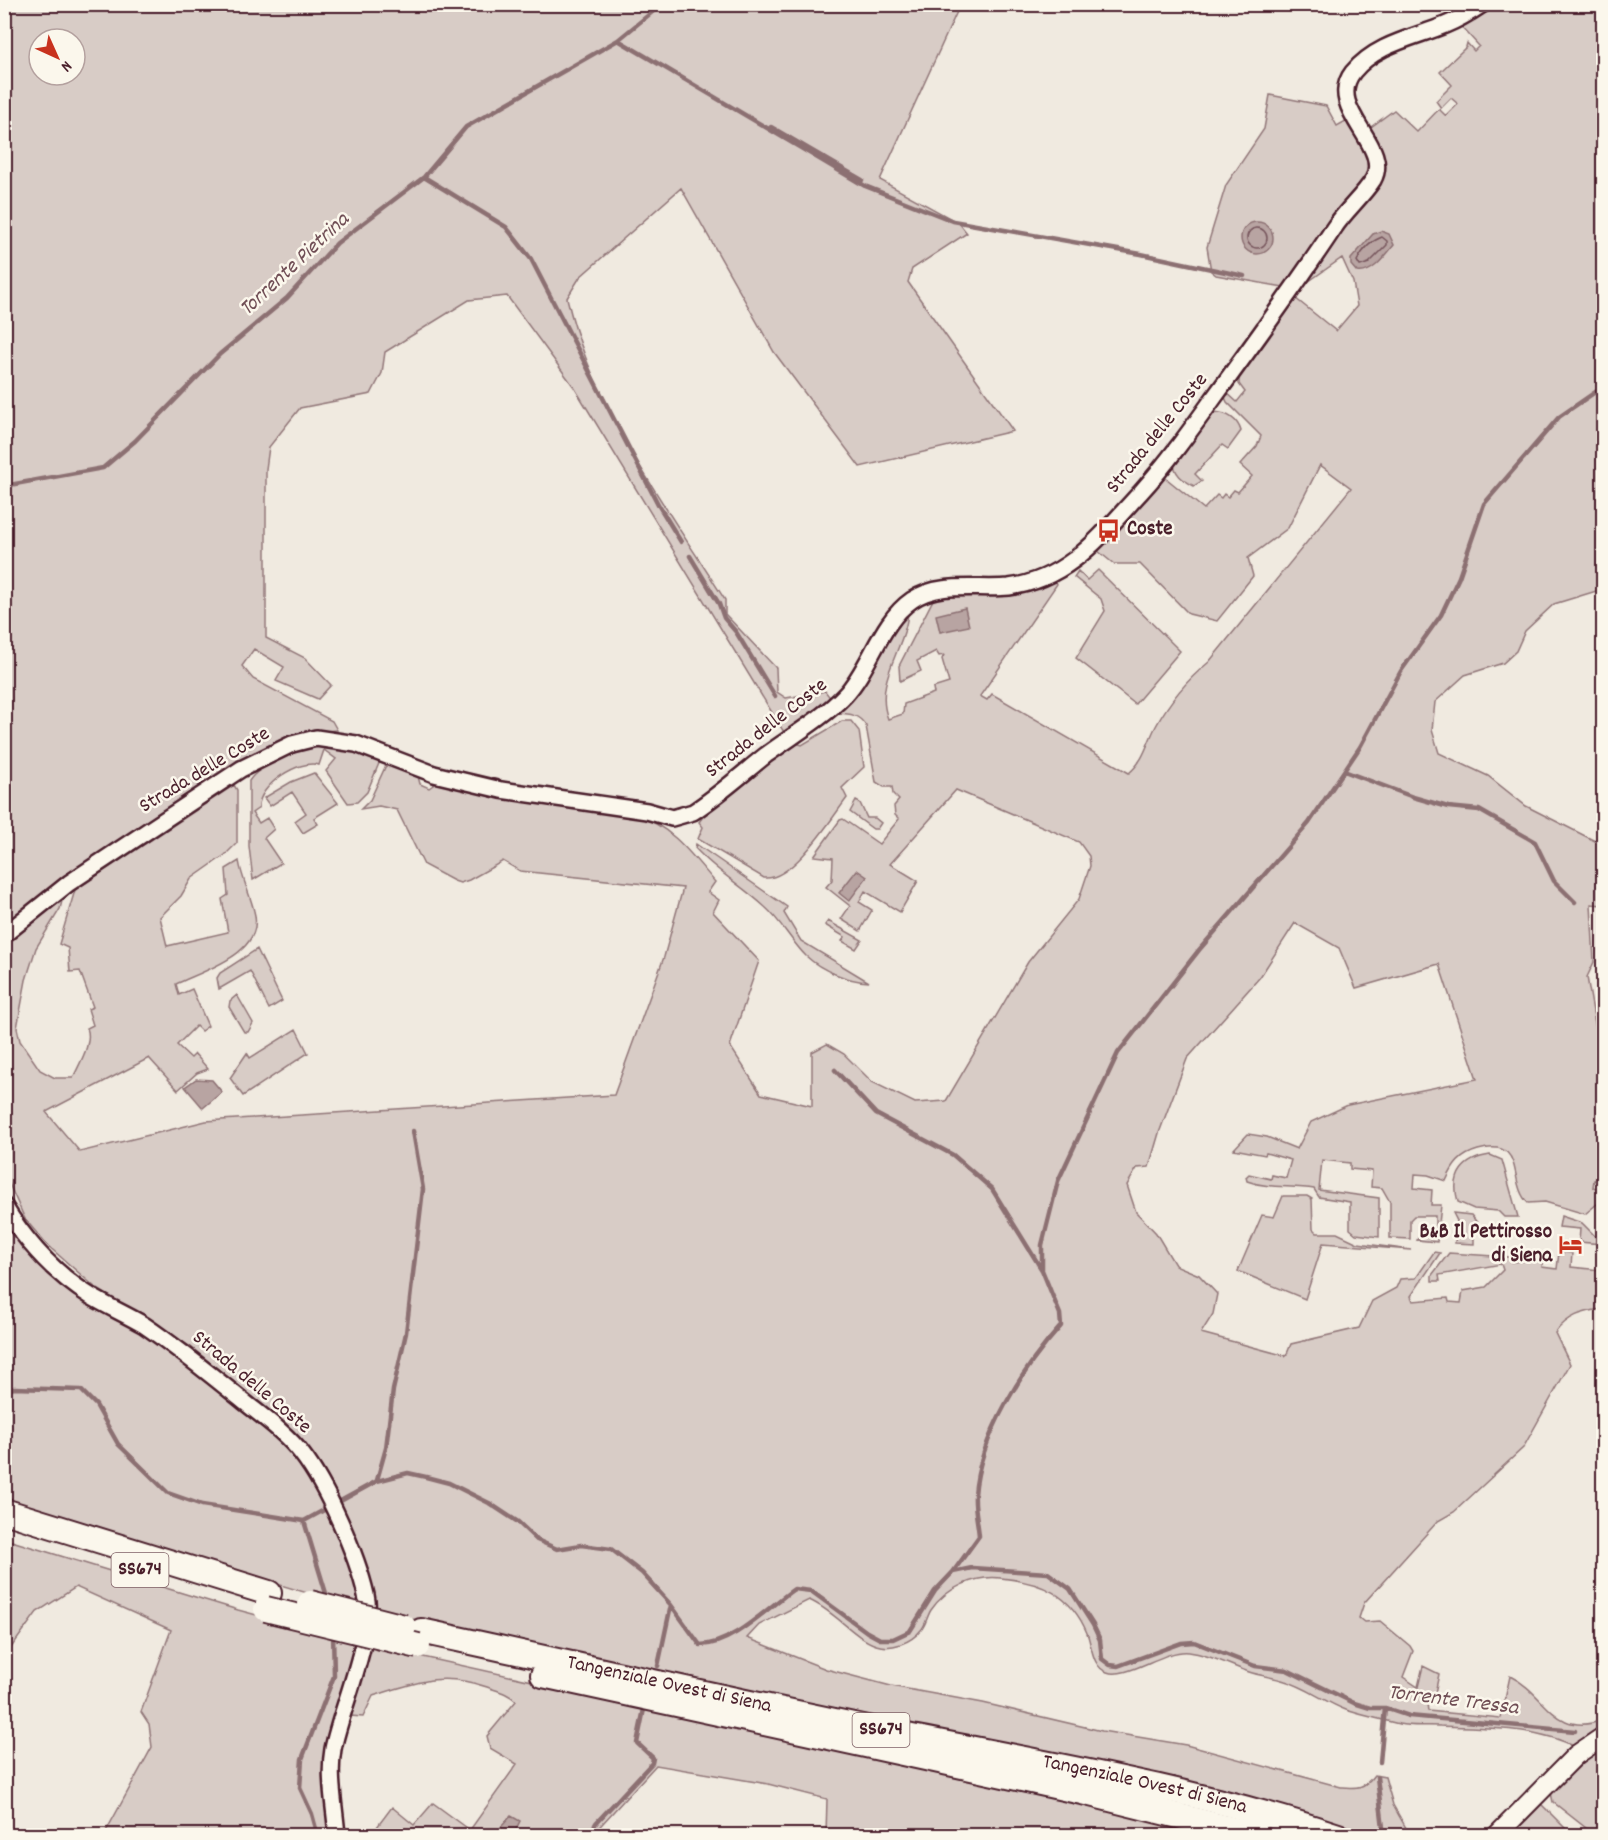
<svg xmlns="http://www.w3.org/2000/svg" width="1608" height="1840" viewBox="0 0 1608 1840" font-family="Dekko,sans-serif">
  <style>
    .green { fill: #d8ccc6; stroke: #917678; stroke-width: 1.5; fill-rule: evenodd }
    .water { fill: #b8a4a2; stroke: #8c6f72; stroke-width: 1.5 }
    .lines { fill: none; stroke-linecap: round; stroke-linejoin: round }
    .shore { stroke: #76545b; stroke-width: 1.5 }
    .stream { stroke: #8c6f72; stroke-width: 4.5 }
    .minor-casing { stroke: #4a1f2b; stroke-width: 20 }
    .tertiary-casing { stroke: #4a1f2b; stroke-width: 22 }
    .trunk-casing { stroke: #4a1f2b; stroke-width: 28 }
    .minor { stroke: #fbf7ec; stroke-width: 15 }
    .tertiary { stroke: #fbf7ec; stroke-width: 18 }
    .trunk { stroke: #fbf7ec; stroke-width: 24 }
    .trunk-bridge-casing { stroke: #4a1f2b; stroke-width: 28; stroke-linecap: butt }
    .trunk-bridge { stroke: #fbf7ec; stroke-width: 24 }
    .labels { text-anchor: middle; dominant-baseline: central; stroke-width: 5; stroke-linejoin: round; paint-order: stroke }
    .shield { fill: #fbf7ec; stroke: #7f6065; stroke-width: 1.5 }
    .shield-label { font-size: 20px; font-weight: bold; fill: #4a1f2b }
    .street-label { font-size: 21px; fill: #4a1f2b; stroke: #fbf7ec }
    .poi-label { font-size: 21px; font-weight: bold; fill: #4a1f2b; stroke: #fbf7ec; text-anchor: start }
    .water-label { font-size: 22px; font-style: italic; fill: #704e55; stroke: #fbf7ec }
  </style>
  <rect width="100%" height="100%" fill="#f0eae0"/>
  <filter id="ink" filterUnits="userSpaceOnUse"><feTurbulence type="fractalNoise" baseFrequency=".0167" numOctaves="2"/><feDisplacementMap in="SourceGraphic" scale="12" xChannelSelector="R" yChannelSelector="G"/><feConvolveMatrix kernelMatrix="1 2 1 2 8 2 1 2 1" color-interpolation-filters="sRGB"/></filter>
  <g filter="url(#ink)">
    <path class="green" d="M4,5H960L880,180L959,223L967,233L912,269L908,282L1013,431L860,467L774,352L681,188L580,277L567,298C593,409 665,505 725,600V614L776,668L777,692L786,698L825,691L832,700L785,734L574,387L507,296L469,300L385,352L382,373L371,394L300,408L269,447L266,469V638L305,658L331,685L318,699L276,681L284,667L254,649L242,666L253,679L332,721L337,730C297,732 264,748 230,768L53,889L5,926ZM39,39H75V75H39Z
      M1491,5H1603V589L1554,604L1525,631L1516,651L1503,663L1465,675L1435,702L1432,730L1439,753L1488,776L1526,806L1603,845V905L1591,904L1594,962L1587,977L1604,1075L1603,1182L1594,1180L1593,1187L1603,1190V1204H1597L1585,1214L1545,1202L1528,1203C1507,1183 1527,1137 1478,1150C1460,1155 1453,1165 1446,1181L1428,1175L1415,1174L1414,1188L1432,1190L1431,1205H1441L1437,1242L1417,1240L1423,1229H1435V1216H1414L1410,1220V1239L1390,1238V1202L1382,1188L1371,1187L1372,1171L1350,1169V1163L1322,1160L1319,1190L1379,1198V1237L1356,1234L1350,1229V1202L1319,1197L1314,1189C1292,1185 1268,1189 1247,1181L1246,1177L1249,1174L1271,1179L1272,1175L1286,1178L1291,1160L1266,1153L1265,1155L1234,1149L1248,1134L1267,1137L1297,1149L1311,1122L1348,1105L1477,1079L1439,964L1356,988L1339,948L1295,923L1260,977L1187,1059L1159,1133L1149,1167L1137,1168L1127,1185L1136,1212L1156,1233L1175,1265L1199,1275L1217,1294L1213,1314L1201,1333L1286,1356L1291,1344L1359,1328L1372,1301L1396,1288L1400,1279L1416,1278L1434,1252L1440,1253L1411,1296L1413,1301L1448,1298L1449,1302L1461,1303L1463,1291L1486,1287L1503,1270L1501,1264L1439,1275L1440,1281H1432V1275L1449,1253L1508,1257L1512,1262L1543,1259L1542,1267L1557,1269L1559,1252L1572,1253L1571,1267L1600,1270L1603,1245V1309C1583,1311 1567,1316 1555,1333L1570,1364L1523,1448L1454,1512L1438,1521L1364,1603L1359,1618L1364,1622L1380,1621L1410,1646L1413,1651L1403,1677L1418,1687L1423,1666L1439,1674L1434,1698L1426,1696L1428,1711L1501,1718L1510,1676C1547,1694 1553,1738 1603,1720V1729L1577,1748C1538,1726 1484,1728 1440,1726C1427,1725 1412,1727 1399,1724C1382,1719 1363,1716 1346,1710C1325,1702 1306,1687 1285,1681C1273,1677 1261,1676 1249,1672C1229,1665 1211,1655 1189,1652C1164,1649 1127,1680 1107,1672C1092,1667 1092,1646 1087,1633C1071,1594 1041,1582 1001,1578C975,1575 946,1588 931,1610C927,1616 926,1625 921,1630C911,1643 891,1650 876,1645C853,1637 835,1611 809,1600L759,1625L747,1638L826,1669L891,1686L983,1703L1102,1731L1186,1745L1341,1787C1357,1788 1364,1789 1374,1775L1385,1777L1393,1805L1410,1835H1363L1309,1818L372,1610L346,1523L329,1480L322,1467L287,1425L191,1347L96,1288L46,1244L25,1219L5,1175V947L29,923L62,901L60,909L36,948L26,980L17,1028L20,1041L40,1070L55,1078H73C79,1064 93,1043 87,1028L93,1025L88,1009L93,1007L80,971L70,972L68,948L59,944L75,890L234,785L237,790V843L225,855L191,879L181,896L160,917L167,946L228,932L222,899L228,895L226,869L239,861C242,879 250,894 254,911C266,953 205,970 176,984L179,995L192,989L208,1026L201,1031L196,1026L177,1045L191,1058L195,1054L208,1069L197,1073L178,1090L149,1058L46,1112L80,1152L206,1121L614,1095L664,957L683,888L520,871L503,861L469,880L460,883L454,881L424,865L397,810L379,806L361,809L370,800L387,763L418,776L420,784L429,788L436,783L502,798L639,817C671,825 695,859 715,882L708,892L719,900L713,912L759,961L730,1046L761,1094L812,1106V1052L827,1044L844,1054L872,1082L915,1103L946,1101L1028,962L1079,899L1090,866L1089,856L1079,842L956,790L890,864L918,881L900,912L865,891L859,902L872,910L860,931L841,919L850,906L826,887L832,880L833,858L814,856L840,820L843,819L879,844L899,819L895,815L894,806L899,800L893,794L892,787H884L876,782L866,726C857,712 847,714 832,713L892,626L908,611C907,646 873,680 888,719L903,714L904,704L934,693L933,688L949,683L942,659L944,655L939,656L936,651L917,661L921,671L900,681L899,666L935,596L1055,579L1057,584L980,696L987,700L992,694L1129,773C1144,761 1147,743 1156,726C1170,700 1187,680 1209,662L1351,488L1320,465L1288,528L1248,558L1253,576L1217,621L1189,614L1140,564H1114L1093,547L1162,475L1204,509L1217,495L1221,498L1224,494L1228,497L1234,490L1238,492L1252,476L1240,465L1257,446L1261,436L1227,402L1224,395L1226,392L1237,402L1245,392L1239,384V374L1295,298L1336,331L1357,306L1353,282L1342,258L1305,284L1383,168L1384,160L1367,130L1394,110L1417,132L1439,109L1446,116L1458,104L1451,98L1441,108L1436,101L1452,85L1440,72L1466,47L1467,43L1474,51L1479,46L1459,24Z
      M1270,95L1326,106L1337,126L1351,118L1374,169L1289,288L1216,275L1211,271L1207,247L1226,185L1264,129Z
      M1214,412C1227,413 1237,418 1241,431L1228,449L1222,445L1195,474L1202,481L1194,486C1183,480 1173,474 1174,460Z
      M1098,570L1180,651L1135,704L1076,658L1105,611L1101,599L1074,577L1078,571L1087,580Z
      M842,721H851L859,731L864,767L842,788L847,798C831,819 793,881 764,878L698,839L703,827L699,822L708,810L793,742L802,745Z
      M318,746L355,751L380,761L367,792L357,802L348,803L326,771L336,759L324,750L319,765C300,758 257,786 259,808L252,813L259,823L267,818L274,829L264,838L281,863L253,880L249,846V781C260,764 298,750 318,746Z
      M314,773L338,803L314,818L318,824L303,833L295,821L306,813L292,792L270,806L264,798L291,782Z
      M856,801L860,803L867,818H875L881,823L877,829H873L850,812Z
      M696,844L787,907L784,913L801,941L869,982C848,981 822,971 806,956C791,941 781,921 765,907C741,885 717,872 695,848Z
      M828,921L862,940L856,949L842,941L845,937L825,925Z
      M257,949L282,1001L269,1009L250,971L219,989L217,978L220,973Z
      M237,995L253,1023L248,1032H244L229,1007L230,1001Z
      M296,1029L308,1053L243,1096L230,1078L247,1053L250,1058Z
      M1490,1155L1502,1160L1518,1217H1504L1498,1211L1474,1209L1458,1202C1450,1174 1464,1159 1490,1155Z
      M1283,1196H1307L1312,1199L1313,1229L1317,1233H1337L1358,1243L1411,1250L1323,1243L1305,1299L1238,1271L1262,1215L1274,1217Z
      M1453,1213L1471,1215L1483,1230H1474V1244L1455,1243L1457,1221Z
      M4,1214L97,1305L184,1361L278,1435L318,1486L356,1584L361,1609L5,1503Z
      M1561,1216L1582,1223L1603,1244L1579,1242L1580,1229L1559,1227Z
      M5,1539L238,1610L356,1642L349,1674L326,1752L328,1835H104L152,1747L149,1724L141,1712L171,1630L76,1587L37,1612L5,1656Z
      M369,1645L1230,1835H826L827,1799L768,1784L656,1765L592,1835H371L392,1807L414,1825L433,1803L470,1830L517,1764L490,1748L487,1736L516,1701C508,1693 498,1691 487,1687C441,1671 417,1682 373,1696L363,1717L350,1716L360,1688Z
      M1603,1744V1835H1595L1553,1802L1551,1793Z
      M1541,1804L1573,1836H1505L1538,1806Z"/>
    <path class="water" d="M1241 238a16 16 0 1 1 32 0a16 16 0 1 1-32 0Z
      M1381,231L1389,234L1394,245C1385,256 1372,275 1357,272L1351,265V259L1373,234Z
      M965,608L969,626L940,632L936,615Z
      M857,870L867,877L849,901L839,893Z
      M196,1079L212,1080L222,1092L203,1108L185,1087Z
      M511,1816L520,1821L513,1835H501V1827Z"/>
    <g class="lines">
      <path class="shore" d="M1247 238a10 10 0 1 1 20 0a10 10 0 1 1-20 0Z
        M1382,237L1387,241V245L1369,263L1360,266L1357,261C1362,251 1371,241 1382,237Z"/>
      <path class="stream" d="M618,40L865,186L953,221L1141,254L1244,276
        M771,127L862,180
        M424,177L506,227L531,259L659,506L681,542
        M4,486L103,468L135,441L220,354L287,298L337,243L424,177L466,127L618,40L662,4
        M690,556L719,604L724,618L736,632L775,696
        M1344,771L1413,797L1448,807L1479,810L1535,842L1554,881L1575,902
        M835,1070L876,1114L953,1155L992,1189L1042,1270
        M4,1391L14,1388L81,1390L96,1405L118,1444L168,1493L202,1505L304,1521L377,1481L408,1473L426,1477L449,1483L489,1503L518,1522L537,1540L557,1549L581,1545L611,1549L642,1573L671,1605L700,1645C732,1645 767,1608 794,1589L811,1591L867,1632L880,1639H893L910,1631L935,1591L953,1572L972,1568L1048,1573L1070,1589L1093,1625L1100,1640L1102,1659L1110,1665L1118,1666L1181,1643L1194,1642L1255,1666L1287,1670L1354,1703L1370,1708H1385L1409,1716L1575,1731
        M377,1480L386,1448L393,1390L406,1333L423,1189L413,1131
        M304,1521L328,1600
        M953,1572L979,1536C978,1523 974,1508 975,1495C979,1437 1023,1368 1061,1326L1060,1314L1042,1270V1245L1058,1181L1118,1053L1199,950L1309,823L1360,747L1401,671L1441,615L1459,577L1484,504L1559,417L1604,386
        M658,1666L671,1605
        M1603,1761H1604
        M1380,1762L1385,1708
        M1377,1777L1384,1836
        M318,1836L312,1814L300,1788L302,1759L334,1676L333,1632
        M589,1836L596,1823L652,1763L653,1758L637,1743L644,1709"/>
      <defs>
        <path id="minor" d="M4,935L69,883L241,769L292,744L316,738L356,744L434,774L501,790L647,811L672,818L693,812C719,795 742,774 766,755C792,736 823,718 845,695C871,667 880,622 912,600C940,581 977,590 1009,587C1070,579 1102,534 1141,492C1167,463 1190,431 1213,399C1254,343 1295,287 1334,228C1345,211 1362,197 1373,180C1393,145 1324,109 1353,72C1376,44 1413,38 1445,25C1458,20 1471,12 1483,4
          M4,1206C26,1242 56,1275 92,1297C109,1307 127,1315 144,1325C178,1348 210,1374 242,1400C263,1417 286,1433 302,1454C327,1486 357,1555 366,1595C375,1634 341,1708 333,1749C328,1777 335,1808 337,1836"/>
        <path id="tertiary" d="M1496,1836L1576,1755L1604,1736"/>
        <g id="trunk">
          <path d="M4,1511L269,1593"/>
          <path id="s1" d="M421,1631C578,1665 735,1701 892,1733C1042,1763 1193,1788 1338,1836"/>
          <path d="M543,1675L1082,1792L1259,1836"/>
        </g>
      </defs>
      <use href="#minor" class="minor-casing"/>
      <use href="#tertiary" class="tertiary-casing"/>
      <use href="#trunk" class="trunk-casing"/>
      <use href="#minor" class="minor"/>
      <use href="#tertiary" class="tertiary"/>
      <use href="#trunk" class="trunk"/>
      <defs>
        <path id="trunk-bridge" d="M310,1603L404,1627
          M266,1609L418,1646"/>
      </defs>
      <use href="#trunk-bridge" class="trunk-bridge-casing"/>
      <use href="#trunk-bridge" class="trunk-bridge"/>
    </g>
  </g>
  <defs>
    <symbol id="bus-bare" viewBox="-9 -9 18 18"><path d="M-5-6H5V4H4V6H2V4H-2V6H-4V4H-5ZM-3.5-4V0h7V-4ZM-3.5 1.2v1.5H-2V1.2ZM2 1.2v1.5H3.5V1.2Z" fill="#c8321e" stroke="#fbf7ec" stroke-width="2.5" paint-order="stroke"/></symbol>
    <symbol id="hotel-bare" viewBox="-9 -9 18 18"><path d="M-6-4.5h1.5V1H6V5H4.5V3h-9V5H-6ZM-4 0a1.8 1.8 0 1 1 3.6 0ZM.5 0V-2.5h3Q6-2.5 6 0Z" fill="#c8321e" stroke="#fbf7ec" stroke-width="2.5" paint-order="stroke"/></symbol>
  </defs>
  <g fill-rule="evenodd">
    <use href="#bus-bare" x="1092" y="514" width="33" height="33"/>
    <use href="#hotel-bare" x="1554" y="1228" width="33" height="33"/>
  </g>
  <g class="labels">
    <g class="shield">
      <rect x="111.5" y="1553" width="57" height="34" rx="4.5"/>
      <rect x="852.5" y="1713" width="57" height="34" rx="4.5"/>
    </g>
    <g class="shield-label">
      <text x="140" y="1570">SS674</text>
      <text x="881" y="1730">SS674</text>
    </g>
    <g class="street-label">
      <text transform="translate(1158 434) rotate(-51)">Strada delle Coste</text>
      <text transform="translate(767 729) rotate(-38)">Strada delle Coste</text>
      <text transform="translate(205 771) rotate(-31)">Strada delle Coste</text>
      <text transform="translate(251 1383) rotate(40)">Strada delle Coste</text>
      <text stroke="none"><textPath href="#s1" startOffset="254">Tangenziale Ovest di Siena</textPath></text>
      <text stroke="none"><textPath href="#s1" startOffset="740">Tangenziale Ovest di Siena</textPath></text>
    </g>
    <g class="poi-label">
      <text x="1127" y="530">Coste</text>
      <text x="1552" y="1233" text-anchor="end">B&amp;B Il Pettirosso<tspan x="1552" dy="24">di Siena</tspan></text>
    </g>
    <g class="water-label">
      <text transform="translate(295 265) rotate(-43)">Torrente Pietrina</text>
      <text transform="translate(1453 1701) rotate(7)">Torrente Tressa</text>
    </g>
  </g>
  <rect width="1608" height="1840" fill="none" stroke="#fbf7ec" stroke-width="24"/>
  <rect x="12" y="12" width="1584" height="1816" fill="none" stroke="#4a1f2b" stroke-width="2" filter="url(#ink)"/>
  <g transform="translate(57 57) rotate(135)"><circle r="28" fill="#fbf7ec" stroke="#b4a19f" stroke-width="1.5"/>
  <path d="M0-4.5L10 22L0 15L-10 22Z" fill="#c8321e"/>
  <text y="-9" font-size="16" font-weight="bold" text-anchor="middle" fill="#4a1f2b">N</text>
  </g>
</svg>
